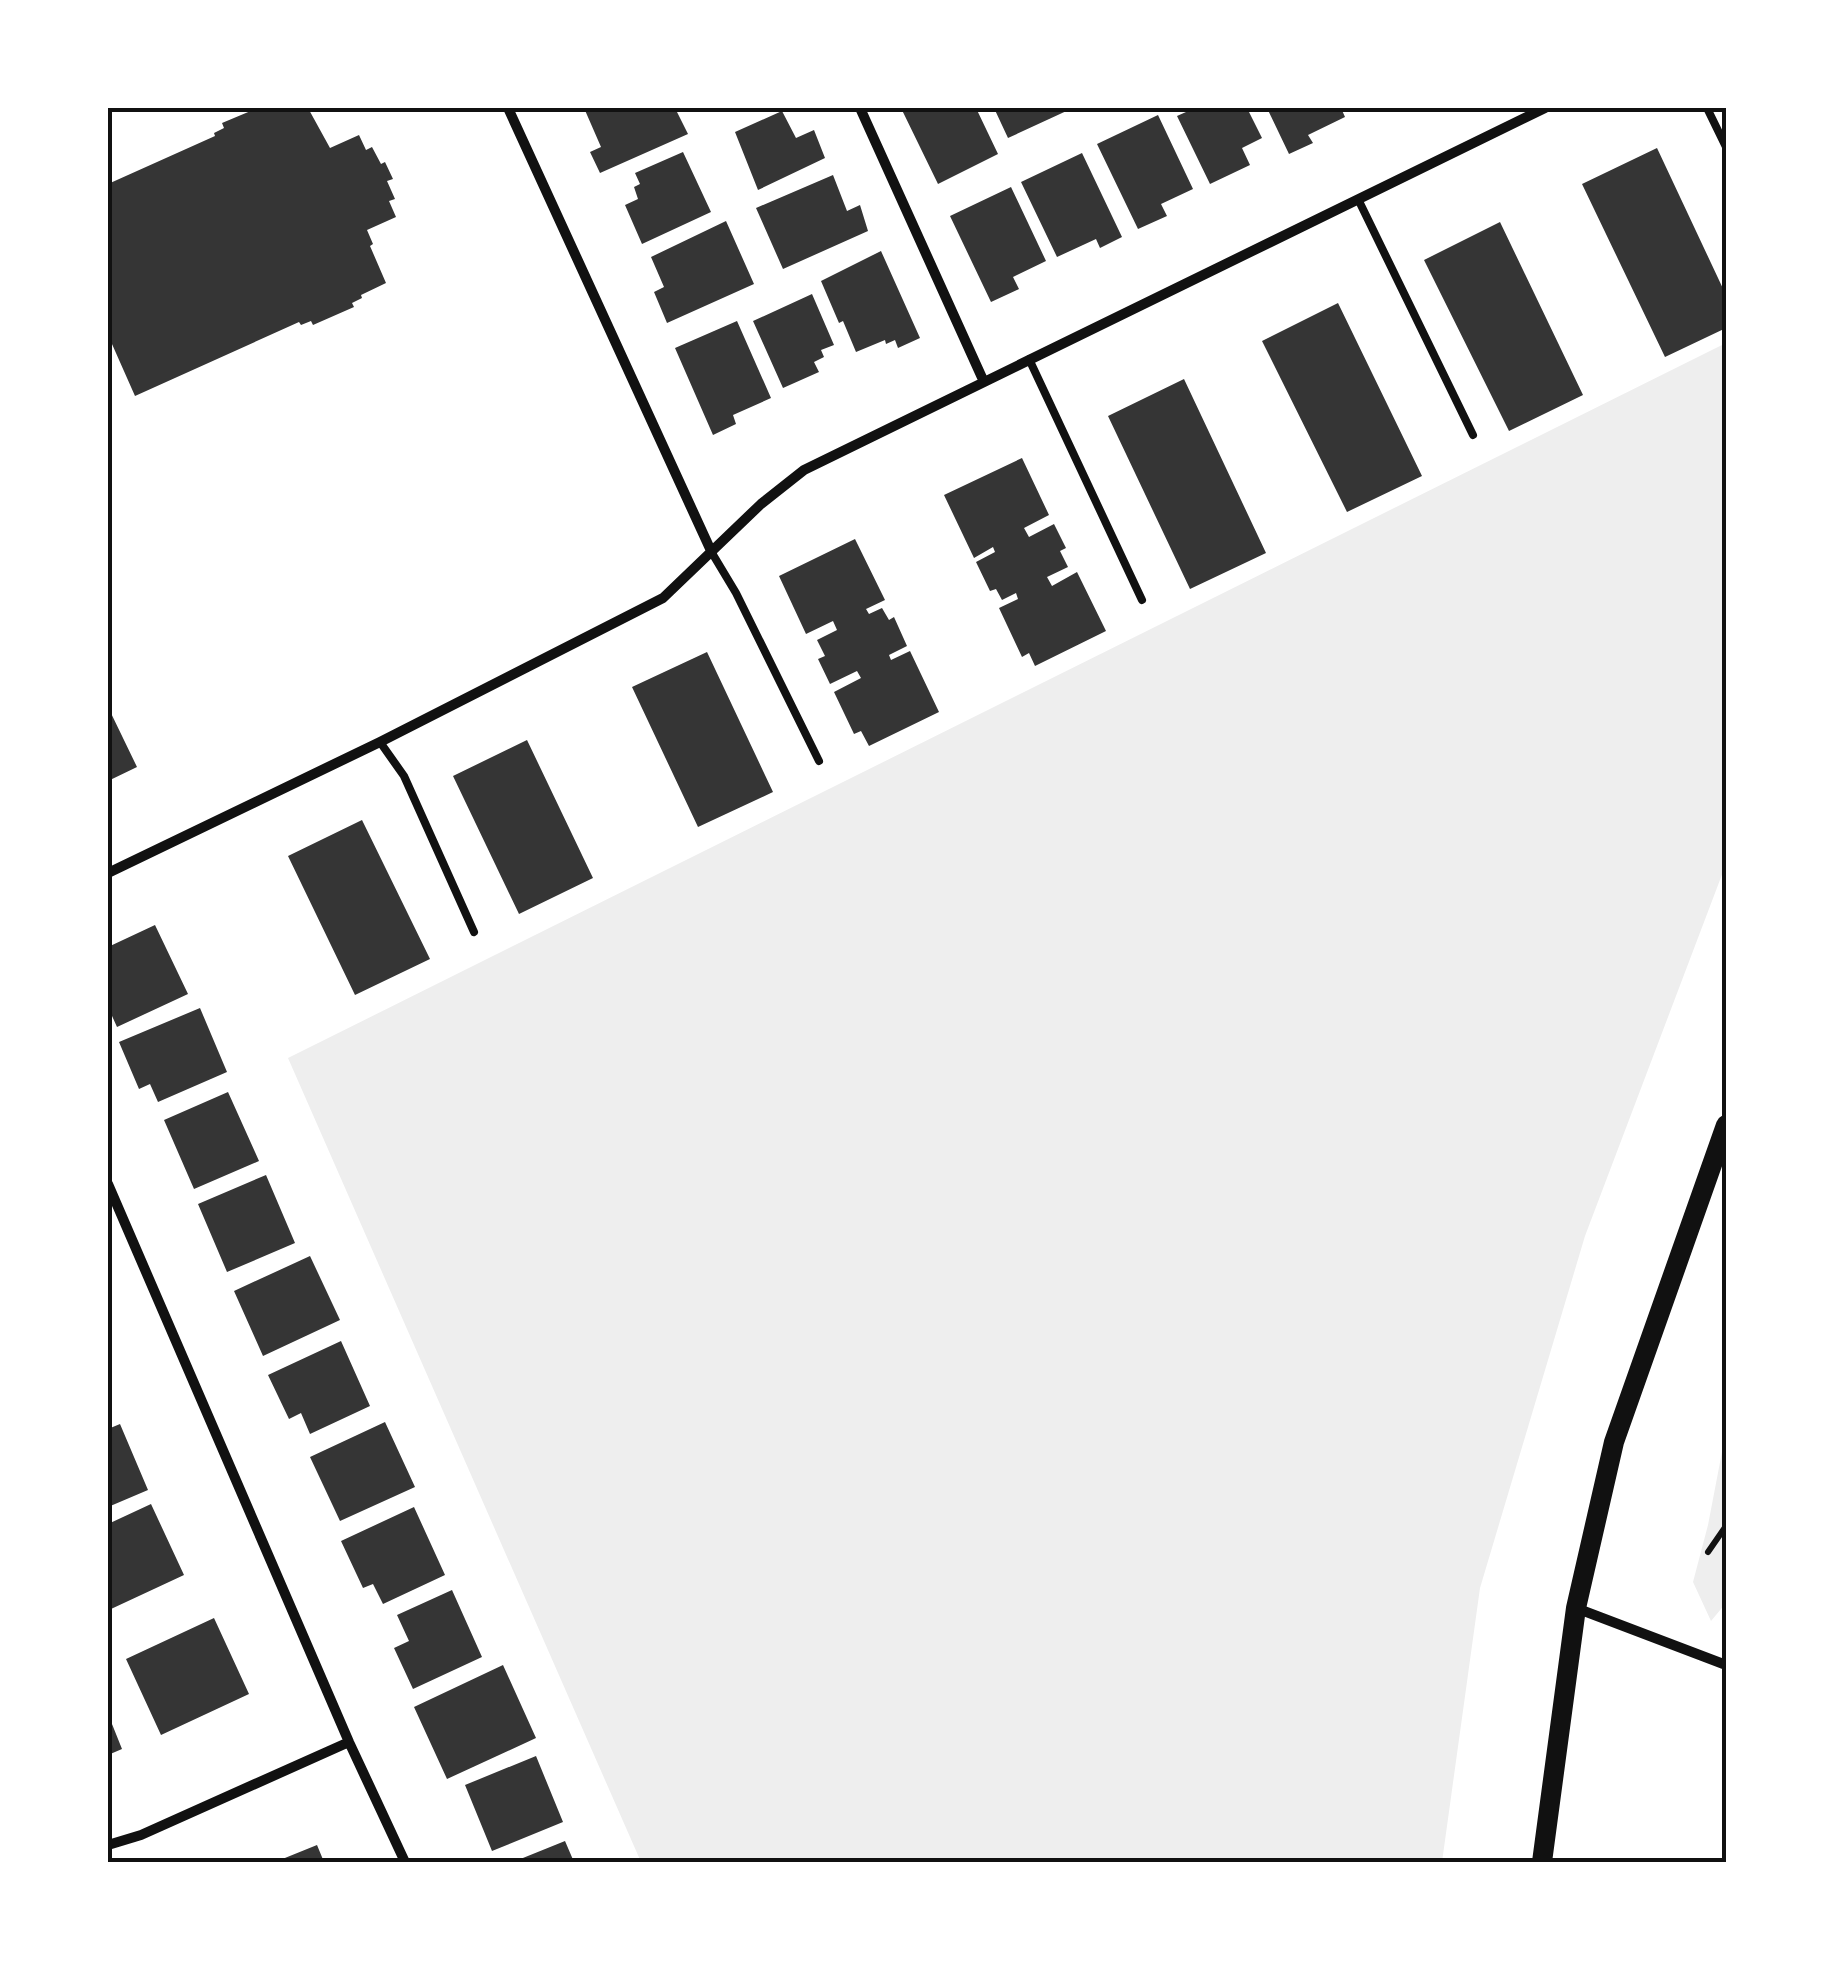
<svg xmlns="http://www.w3.org/2000/svg" width="1834" height="1970" viewBox="0 0 1834 1970" font-family="'Work Sans',sans-serif">
  <style>
    .green { fill: #eee }
    .building { fill: #353535 }
    .lines { fill: none; stroke-linecap: round; stroke-linejoin: round }
    .path { stroke: #111; stroke-width: 6 }
    .service { stroke: #111; stroke-width: 8 }
    .minor { stroke: #111; stroke-width: 10 }
    .secondary { stroke: #111; stroke-width: 20 }
    .neatline { fill: none; stroke: #111; stroke-width: 4 }
  </style>
  <rect width="100%" height="100%" fill="#fff"/>
  <path class="green" d="M1726,343V864L1585,1236L1480,1588L1442,1862H641L288,1058Z
    M1726,1431V1603L1711,1621L1693,1582L1708,1525Z"/>
  <path class="building" d="M258,108L266,110L308,108L330,148L359,135L366,150L372,147L381,164L385,162L393,179L387,181L395,199L389,201L396,217L367,230L373,244L370,246L386,283L361,295L362,298L352,303L354,307L313,325L311,321L301,325L299,322L135,396L108,335V184L215,136L214,133L224,128L222,123Z
    M584,108H675L688,134L600,173L590,152L601,147Z
    M901,108H976L998,154L938,184Z
    M994,108H1073L1008,138Z
    M1195,108H1247L1262,138L1242,148L1250,165L1210,184L1177,116Z
    M1267,108H1341L1345,117L1308,135L1313,143L1289,154Z
    M782,111L796,138L814,130L825,158L758,190L735,132Z
    M1158,115L1193,189L1161,204L1167,216L1138,229L1097,144Z
    M1657,148L1726,295V328L1665,357L1582,184Z
    M683,152L711,212L642,244L625,205L638,199L634,187L640,184L635,173Z
    M1082,153L1122,237L1100,248L1096,239L1057,257L1021,182Z
    M833,175L847,211L860,205L868,231L783,269L756,208Z
    M1011,187L1046,261L1013,277L1019,289L991,302L950,216Z
    M726,221L754,284L667,323L654,292L664,287L651,257Z
    M1500,222L1583,395L1509,431L1424,260Z
    M881,251L920,338L898,348L895,340L886,344L885,340L856,352L843,321L839,323L821,281Z
    M812,294L834,345L821,350L824,357L814,362L819,372L783,388L753,321Z
    M1338,303L1422,476L1347,512L1262,341Z
    M737,321L771,398L733,415L736,424L713,435L675,348Z
    M1184,379L1266,553L1190,589L1108,416Z
    M1022,458L1049,515L1024,528L1029,537L1054,524L1066,548L1060,551L1068,567L1047,577L1052,586L1077,572L1106,631L1035,666L1029,653L1022,657L999,608L1018,599L1016,593L1002,600L996,589L990,591L976,562L995,552L993,547L974,558L944,495Z
    M855,539L885,600L866,609L869,614L882,608L889,620L894,617L907,646L889,655L891,660L910,651L939,712L869,746L861,731L854,734L834,692L861,678L857,671L830,684L818,659L825,656L817,640L837,630L833,621L806,634L779,576Z
    M707,652L773,792L698,827L632,687Z
    M108,707L137,767L108,781Z
    M527,740L593,878L519,914L453,776Z
    M362,820L430,959L355,995L288,856Z
    M155,925L188,994L117,1027L108,1007V947Z
    M200,1008L227,1072L158,1102L150,1084L139,1089L119,1042Z
    M228,1092L259,1161L194,1189L164,1120Z
    M266,1175L295,1243L227,1272L198,1204Z
    M310,1256L340,1320L263,1356L234,1291Z
    M341,1341L370,1406L310,1434L301,1413L289,1419L268,1375Z
    M385,1422L415,1487L340,1521L310,1457Z
    M120,1424L148,1490L108,1507V1429Z
    M151,1504L184,1575L111,1609L108,1601V1524Z
    M414,1507L445,1575L383,1604L373,1584L363,1588L341,1541Z
    M452,1590L482,1657L413,1689L394,1648L409,1641L397,1615Z
    M214,1618L249,1694L161,1735L126,1659Z
    M503,1665L536,1738L447,1779L414,1707Z
    M108,1714L122,1749L108,1755Z
    M536,1756L563,1822L492,1851L465,1785Z
    M565,1841L574,1862H513Z
    M317,1845L324,1862H275Z"/>
  <g class="lines">
    <path class="path" d="M1708,1552L1726,1526"/>
    <path class="service" d="M1707,108L1726,147
      M1358,199L1473,435
      M1029,359L1142,600
      M712,553L736,593L819,761
      M380,742L404,776L474,932"/>
    <path class="minor" d="M508,108L712,553
      M860,108L984,382
      M108,873L380,742L663,598L761,504L804,470L1545,108
      M108,1184L349,1742L405,1862
      M1576,1608L1726,1665
      M108,1845L141,1835L349,1742"/>
    <path class="secondary" d="M1542,1862L1576,1608L1614,1442L1726,1125"/>
  </g>
  <rect width="1834" height="1970" fill="none" stroke="#ffffff" stroke-width="220"/>
  <rect x="110" y="110" width="1614" height="1750" class="neatline"/>
</svg>
